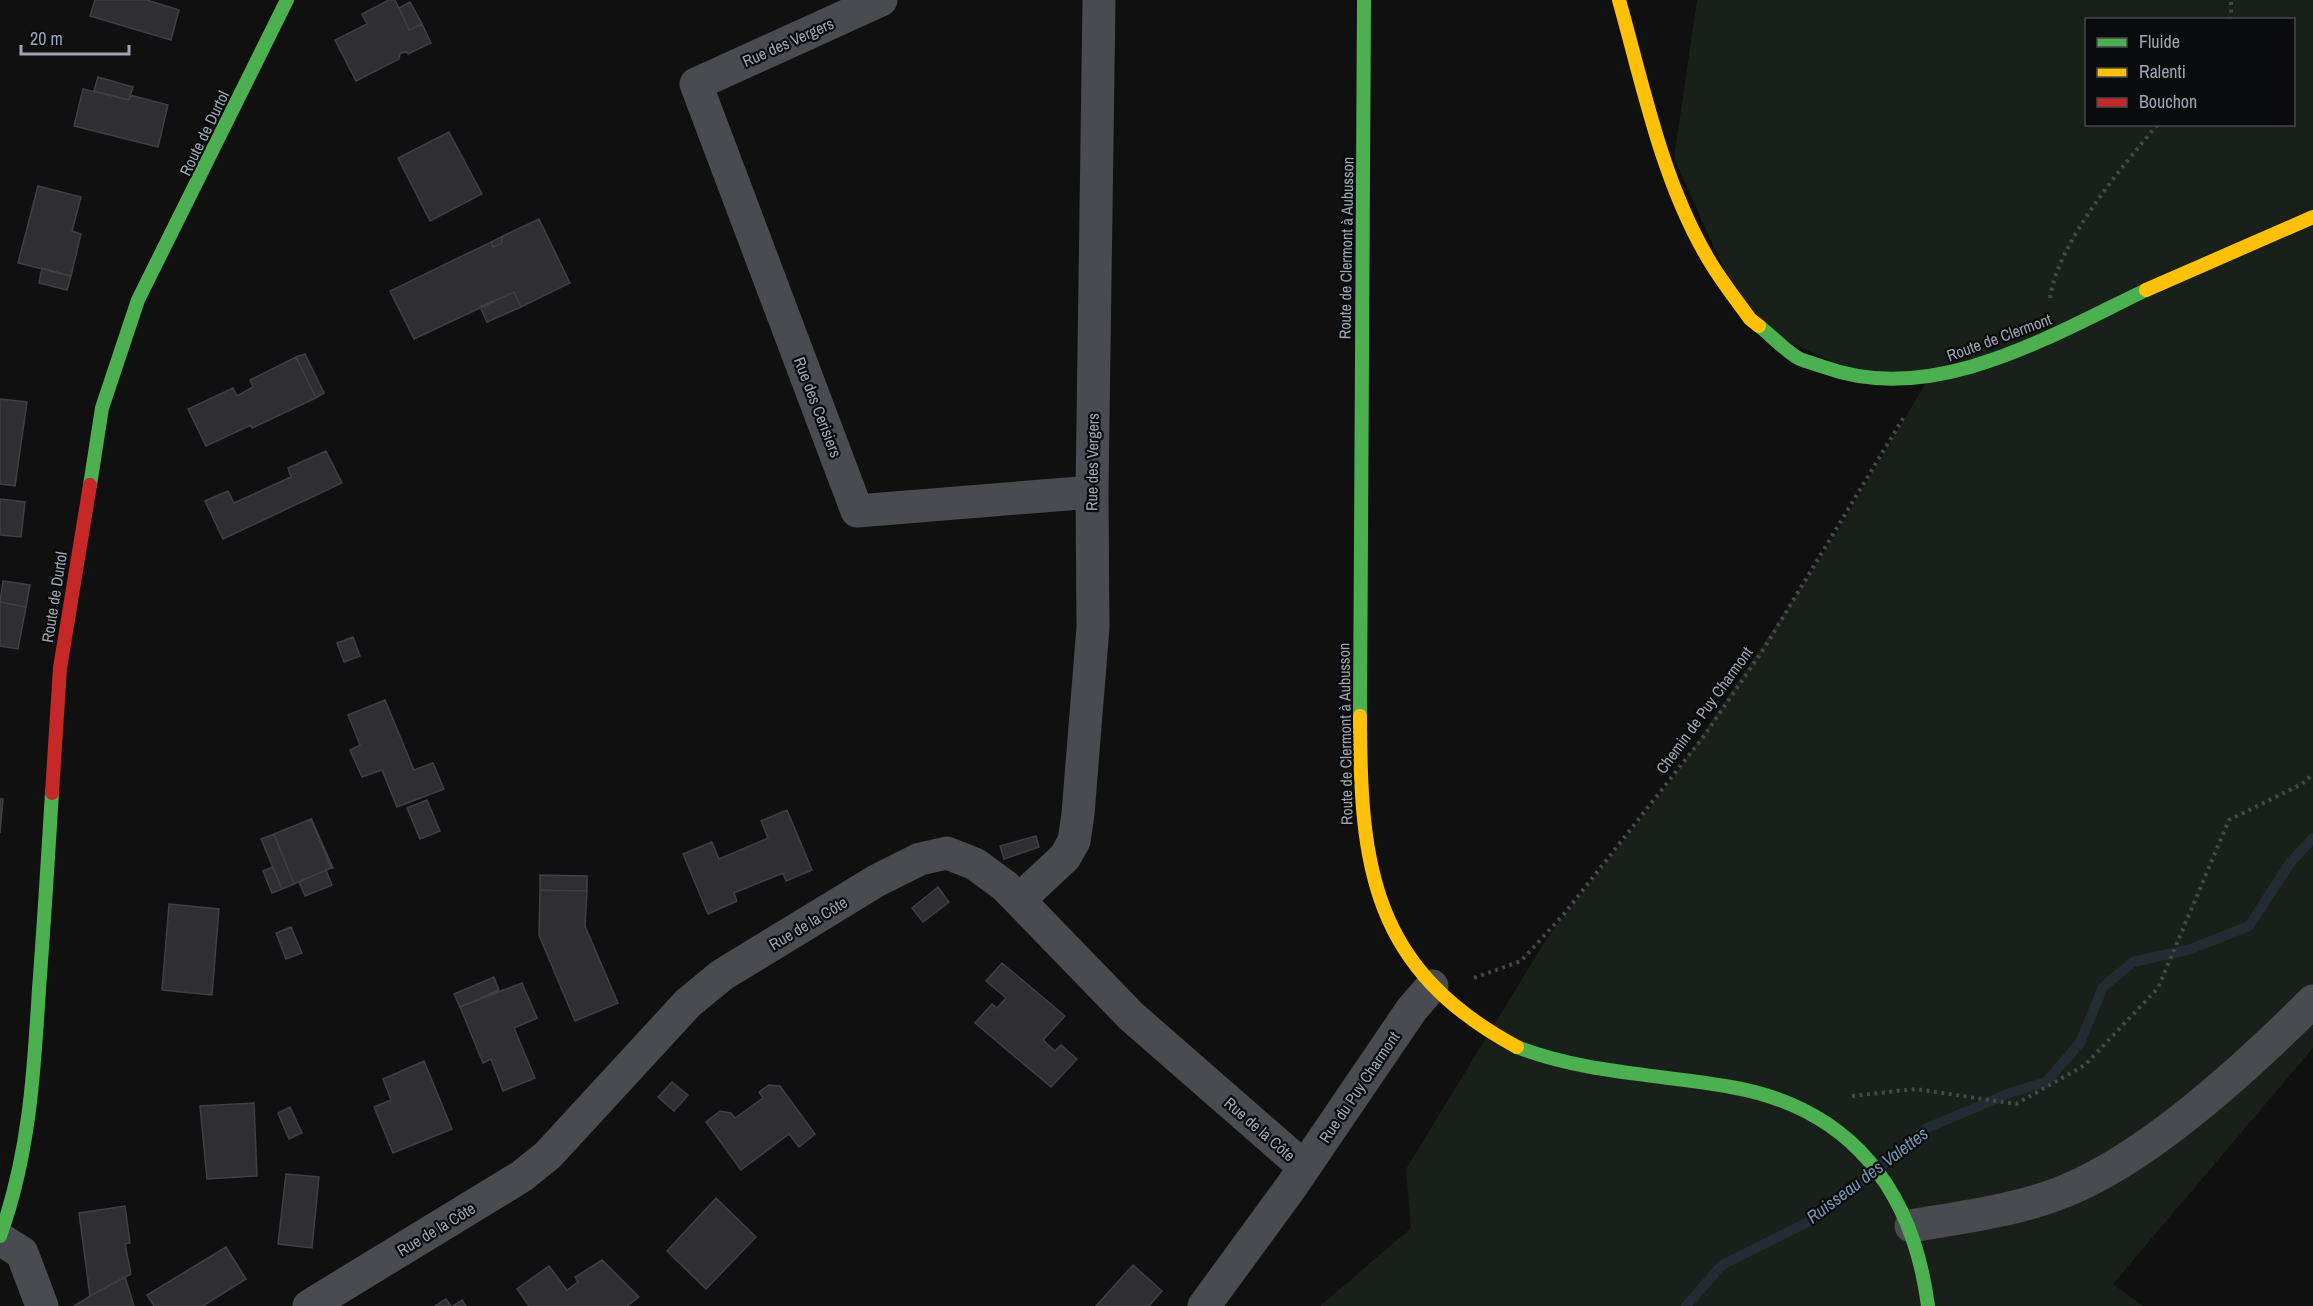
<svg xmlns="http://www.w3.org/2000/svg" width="2313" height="1306" viewBox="0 0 2313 1306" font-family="'Archivo Narrow',sans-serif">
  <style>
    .green { fill: #191f19; fill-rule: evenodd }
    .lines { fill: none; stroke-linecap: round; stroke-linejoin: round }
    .stream { stroke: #232c32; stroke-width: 10 }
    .building { fill: #2f2f31; stroke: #3e4044; stroke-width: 1.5 }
    .path { stroke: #45474b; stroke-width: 4; stroke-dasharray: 3 4.5; stroke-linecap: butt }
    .street { stroke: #4a4b50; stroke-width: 33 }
    .fast { stroke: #4caf50; stroke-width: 14 }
    .slow { stroke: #ffc107; stroke-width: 14 }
    .jam { stroke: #c62828; stroke-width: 14 }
    .labels { text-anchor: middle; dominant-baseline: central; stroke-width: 4.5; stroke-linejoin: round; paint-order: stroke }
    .street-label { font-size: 16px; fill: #9fa6b3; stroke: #0a0b0c }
    .water-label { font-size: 18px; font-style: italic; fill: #7396b2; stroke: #0a0b0c }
  </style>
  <rect width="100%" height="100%" fill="#101010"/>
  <path class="green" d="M1697,0H2313V1048L2113,1284L2143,1306H1320L1411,1228L1406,1169L1547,938L1671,781L1825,552L1930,376L1866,377L1748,323L1674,158ZM2086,20H2294V124H2086Z"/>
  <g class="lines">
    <path class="stream" d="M1686,1306L1722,1265L1818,1217L1927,1128L2012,1092L2046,1082L2080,1043L2103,987L2133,962L2191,949L2249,926L2290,863L2313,838"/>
  </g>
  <path class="building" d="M95,0H147L179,10L171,40L90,16Z
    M389,0H395L409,30L422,24L431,43L408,54L406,51L400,54L399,59L356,81L335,40L367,24L362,14Z
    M410,2L422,24L409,30L399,8Z
    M98,77L133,87L129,100L94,91Z
    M83,89L129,100L130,95L168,105L158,147L74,126Z
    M449,132L482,194L430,221L398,158Z
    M38,186L81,197L72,231L81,234L71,276L18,263Z
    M539,219L570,283L521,307L514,292L414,339L390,291L491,242L493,247L501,244L503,236Z
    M503,236L501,244L493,247L491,242Z
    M42,268L71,276L67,290L39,283Z
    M514,292L521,307L487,322L480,307Z
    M305,354L324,393L316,398L296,357Z
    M296,357L316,398L252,428L251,425L206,446L188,409L233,388L237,396L253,387L250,380Z
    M0,399L27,402L15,486L0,484Z
    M326,451L342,483L223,539L205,501L228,491L234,503L291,477L288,468Z
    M0,499L25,502L21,537L0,535Z
    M3,581L30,585L26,607L0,602Z
    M0,602L26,607L18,649L0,646Z
    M353,637L360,656L344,662L337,643Z
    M385,700L414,770L433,763L444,789L397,807L382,770L362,777L350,750L360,745L348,715Z
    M0,799H3L0,833Z
    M427,800L440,831L420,839L407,808Z
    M787,810L812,870L786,881L783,873L734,893L737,901L708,914L683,854L712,842L719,859L768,838L761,821Z
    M311,818L333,868H331Z
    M311,819L331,868L294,884L274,834Z
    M274,834L294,884L282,889L261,839Z
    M1036,836L1039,847L1004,859L1000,846Z
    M273,867L282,889L272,893L263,871Z
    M326,870L332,885L305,896L299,882Z
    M540,875L587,876V891L540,890Z
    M938,887L949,902L923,922L912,908Z
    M540,890L587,891L585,926L618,1003L575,1021L539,935Z
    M169,904L219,909L212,995L162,990Z
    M291,927L302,953L286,959L276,933Z
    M1002,963L1065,1016L1043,1040L1055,1051L1061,1045L1077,1059L1051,1087L975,1023L992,1004L997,1008L1006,998L986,981Z
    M494,977L499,990L460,1007L454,994Z
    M522,983L537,1018L514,1028L535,1078L503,1091L491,1059L483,1063L460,1007Z
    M424,1061L452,1129L393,1153L374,1107L391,1100L383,1079Z
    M672,1082L688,1095L674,1111L658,1097Z
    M769,1085L780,1086L815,1134L799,1147L789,1134L741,1170L706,1122L720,1111L731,1113L735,1118L763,1098L759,1092Z
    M254,1103L257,1176L207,1179L200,1106Z
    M290,1107L302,1133L289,1139L278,1113Z
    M286,1174L319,1177L312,1248L278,1244Z
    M716,1198L756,1237L706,1289L667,1251Z
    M125,1206L130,1243L125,1244L131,1274L90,1296L79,1213Z
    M226,1247L246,1279L203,1306H154L147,1295Z
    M602,1260L639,1297L627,1306H529L517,1289L549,1266L567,1290L578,1282L575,1277Z
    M1133,1265L1162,1291L1149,1306H1096Z
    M125,1277L134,1306H74L97,1292Z
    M446,1299L451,1306H435Z
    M462,1300L466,1306H453Z"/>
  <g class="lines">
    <path class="path" d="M2231,20V0
      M2050,298C2058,242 2121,168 2158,124
      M1474,978L1521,961L1564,914L1704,736L1765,647L1905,415
      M1852,1096L1916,1089L2016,1104L2085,1065L2158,988L2229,820L2302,784L2313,774"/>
    <path class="street" d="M881,0L696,84L857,511L1092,492
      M1019,900L1065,857L1074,841L1078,814L1093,627L1092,492L1099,0
      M1911,1226C1963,1217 2023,1210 2072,1188C2155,1152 2249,1065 2313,1001
      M0,1239L22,1253L42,1306
      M309,1306L522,1176L548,1155L688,1003L722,975L876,881L920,859L947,853L975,864L1005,886L1131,1016L1304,1167
      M1204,1306L1291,1187L1412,1009L1432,986"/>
    <path class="fast" d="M1759,326C1772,336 1784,350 1798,358C1806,362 1816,364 1824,367C1933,407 2050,336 2146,290
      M90,485L102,408L138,300L287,0
      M1360,716L1364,0
      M1517,1047C1587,1074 1659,1074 1731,1087C1851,1108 1913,1190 1928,1306
      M0,1236C29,1156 34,1073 39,989C44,924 48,858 52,793"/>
    <path class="slow" d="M1619,0C1643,85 1661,177 1706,255C1718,277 1735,298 1750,319L1759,326
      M2146,290L2313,217
      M1360,716C1360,867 1372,969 1517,1047"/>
    <path class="jam" d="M52,793L60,668L90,485"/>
  </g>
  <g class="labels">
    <g class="street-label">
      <text transform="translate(788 42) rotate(-24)">Rue des Vergers</text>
      <text transform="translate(204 133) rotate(-64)">Route de Durtol</text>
      <text transform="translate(1346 248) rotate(-89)">Route de Clermont à Aubusson</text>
      <text transform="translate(1999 337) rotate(-20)">Route de Clermont</text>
      <text transform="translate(818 407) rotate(69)">Rue des Cerisiers</text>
      <text transform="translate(1092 462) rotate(-89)">Rue des Vergers</text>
      <text transform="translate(54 597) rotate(-81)">Route de Durtol</text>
      <text transform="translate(1704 710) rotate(-54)">Chemin de Puy Charmont</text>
      <text transform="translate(1345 734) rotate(-91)">Route de Clermont à Aubusson</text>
      <text transform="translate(808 923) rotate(-31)">Rue de la Côte</text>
      <text transform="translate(1359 1087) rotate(-56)">Rue du Puy Charmont</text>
      <text transform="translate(1260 1129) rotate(41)">Rue de la Côte</text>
      <text transform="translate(436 1229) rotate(-31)">Rue de la Côte</text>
    </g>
    <g class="water-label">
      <text transform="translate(1867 1175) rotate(-37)">Ruisseau des Valettes</text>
    </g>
  </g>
  <rect x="2085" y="18" width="210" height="108" fill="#0a0b0c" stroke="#46494f" stroke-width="1.5"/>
  <rect x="2097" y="38" width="30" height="9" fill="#4caf50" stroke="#46494f" stroke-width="1.5"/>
  <text x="2139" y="48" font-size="18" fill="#9fa6b3">Fluide</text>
  <rect x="2097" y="68" width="30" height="9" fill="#ffc107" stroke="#46494f" stroke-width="1.5"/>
  <text x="2139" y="78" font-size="18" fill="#9fa6b3">Ralenti</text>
  <rect x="2097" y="98" width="30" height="9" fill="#c62828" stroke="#46494f" stroke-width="1.5"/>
  <text x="2139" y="108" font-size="18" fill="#9fa6b3">Bouchon</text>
  <path d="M21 45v9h108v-9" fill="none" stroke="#9fa6b3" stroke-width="3"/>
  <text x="30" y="45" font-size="18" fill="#9fa6b3" stroke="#0a0b0c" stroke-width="4.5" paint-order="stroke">20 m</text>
</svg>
